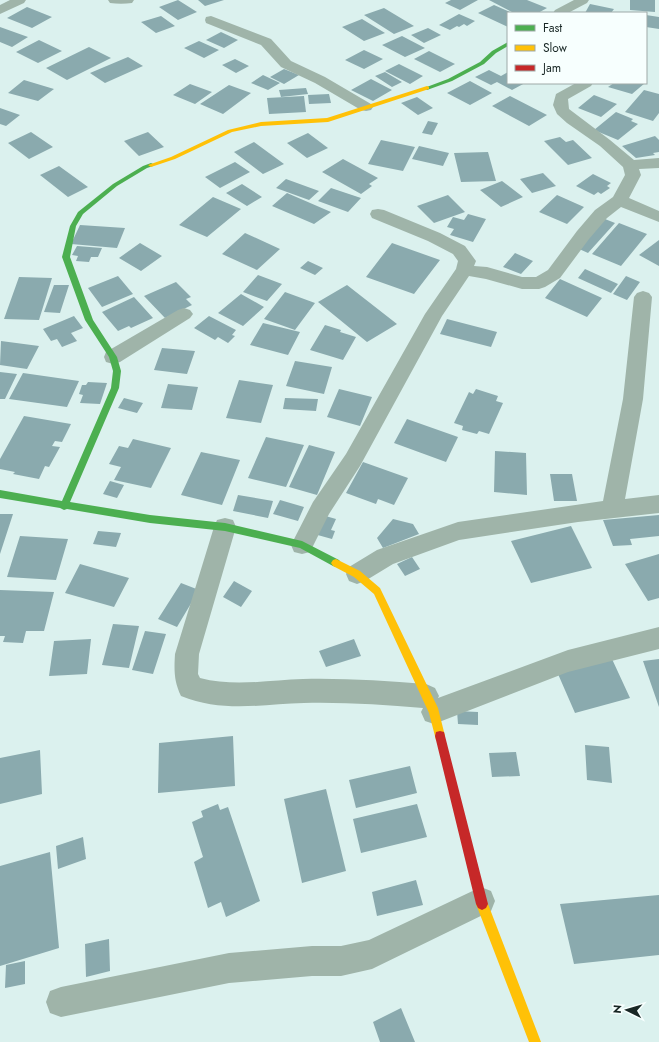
<svg xmlns="http://www.w3.org/2000/svg" width="659" height="1042" viewBox="0 0 659 1042" font-family="Jost,sans-serif">
  <style>
    .building { fill: #8aaaae }
    .lines { fill: none; stroke-linecap: round; stroke-linejoin: round }
    .street { fill: #9fb4a9; fill-rule: evenodd }
    .fast { fill: #4caf50; fill-rule: evenodd }
    .slow { fill: #ffc107; fill-rule: evenodd }
    .jam { fill: #c62828; fill-rule: evenodd }
  </style>
  <rect width="100%" height="100%" fill="#dbf1ee"/>
  <path class="building" d="M178,0L197,12L178,20L159,7Z
    M198,0H224L205,6Z
    M451,0H478L460,10L445,3Z
    M489,0H527L547,8L538,13H514Z
    M630,0H655V12L630,10Z
    M590,4L614,9L611,13H585Z
    M494,5L512,13H508V27L478,13Z
    M27,7L52,17L32,28L7,18Z
    M384,8L414,26L394,34L364,15Z
    M459,14L475,21L467,26L464,24L459,27L457,26L450,30L439,25Z
    M646,15L659,17V29L646,27Z
    M161,16L175,26L156,33L141,22Z
    M362,19L385,33L364,41L342,27Z
    M0,27L28,37L12,47L0,42Z
    M428,28L441,35L424,43L411,35Z
    M221,32L238,40L224,48L206,40Z
    M402,36L425,48L405,57L382,45Z
    M39,40L62,51L38,63L16,52Z
    M199,41L219,50L204,58L184,48Z
    M89,47L111,58L67,80L46,68Z
    M364,50L383,59L364,69L345,60Z
    M429,51L455,64L440,72L414,59Z
    M128,57L143,66L105,83L90,73Z
    M235,59L249,66L236,73L222,65Z
    M399,64L423,76L410,84L385,71Z
    M284,69L299,75L284,84L270,77Z
    M489,70L501,76L508,72V83H525L512,90L497,82L491,85L475,77Z
    M385,72L402,82L392,87L375,76Z
    M263,75L280,83L268,90L251,83Z
    M371,79L392,90L373,101L351,90Z
    M24,80L54,89L38,101L8,93Z
    M470,81L492,93L470,105L447,93Z
    M614,83H645L632,94L608,87Z
    M190,84L212,92L195,104L173,95Z
    M229,85L251,93L223,114L200,104Z
    M306,88L308,94L281,97L279,90Z
    M644,90L659,94V113L653,121L625,112Z
    M329,94L331,103L309,104L308,95Z
    M594,95L617,104L601,117L578,108Z
    M304,96L306,112L269,114L267,98Z
    M510,96L547,115L529,126L492,106Z
    M417,97L433,108L418,115L401,103Z
    M0,108L20,115L6,126L0,124Z
    M616,112L633,119L631,121L638,124L618,140L594,130Z
    M428,121L438,123L432,135L422,133Z
    M31,132L53,147L29,159L8,143Z
    M148,132L164,147L139,156L124,141Z
    M308,133L328,148L307,158L287,143Z
    M655,136L659,140V152L653,153L655,155L636,158L622,146Z
    M560,137L566,142L573,140L592,158L568,165L544,141Z
    M381,140L415,147L403,171L368,164Z
    M254,142L284,164L263,174L234,152Z
    M419,146L449,153L443,166L412,159Z
    M488,152L496,181L461,182L454,153Z
    M343,159L378,178L369,184L372,186L361,194L322,172Z
    M235,162L250,172L220,188L205,177Z
    M59,166L88,187L68,197L40,175Z
    M543,173L556,186L532,193L520,179Z
    M593,174L611,183L607,186L610,188L601,194L598,192L594,195L576,186Z
    M286,179L319,191L309,200L276,188Z
    M502,181L523,197L501,207L480,190Z
    M242,184L262,197L247,206L226,193Z
    M331,188L361,198L348,212L318,201Z
    M287,193L331,212L314,224L272,206Z
    M448,195L465,212L434,223L417,206Z
    M557,195L584,207L567,224L539,212Z
    M213,197L241,209L207,237L179,225Z
    M468,214L486,219L473,242L450,235L454,229L447,227L453,217L464,220Z
    M605,219L615,223L588,253L577,248Z
    M619,223L647,234L621,266L592,254Z
    M80,225L125,228L117,248L71,244Z
    M245,233L280,249L257,270L222,254Z
    M659,240V266L639,255Z
    M140,243L162,256L141,271L119,258Z
    M392,243L440,260L414,294L366,277Z
    M77,246L102,248L98,257H91L89,262L76,261L78,256L72,255Z
    M515,253L533,261L521,274L503,267Z
    M308,261L323,268L315,275L300,268Z
    M585,269L618,284L611,293L578,278Z
    M258,275L282,284L267,301L243,292Z
    M118,276L133,294L102,307L88,288Z
    M626,276L640,282L627,300L613,294Z
    M19,277L52,278L39,320L4,319Z
    M560,279L602,298L587,317L545,298Z
    M176,282L191,297L186,299L192,305L165,318L144,296Z
    M54,285H69L60,313L44,312Z
    M347,285L397,324L367,342L318,302Z
    M285,292L315,303L295,330L264,319Z
    M241,294L264,307L243,326L218,313Z
    M134,297L153,318L131,328L129,326L118,331L102,312Z
    M74,316L83,328L71,333L77,341L62,347L57,339L51,341L43,329Z
    M209,316L236,330L232,335L235,336L228,343L218,337L215,340L194,328Z
    M447,319L497,332L491,347L440,334Z
    M263,323L300,332L288,355L250,345Z
    M325,325L341,330L340,332L356,337L343,360L310,350Z
    M1,341L39,346L27,369L0,365Z
    M162,348L195,351L187,374L154,370Z
    M295,361L332,367L324,394L286,386Z
    M0,372L17,374L5,399H0Z
    M23,373L79,381L67,407L9,399Z
    M239,380L273,385L261,423L226,418Z
    M88,382L107,383L100,404L80,403L83,395L79,394L82,385H86Z
    M168,384L198,387L192,410L161,408Z
    M339,389L372,397L360,426L327,417Z
    M476,389L498,396L496,401L503,403L489,434L479,431L477,434L462,430L463,426L454,423L469,392L473,394Z
    M124,398L143,403L137,413L118,408Z
    M285,398L318,399L316,411L283,409Z
    M24,416L71,424L62,442L55,441L52,446L60,447L49,467L45,466L39,479L13,474L15,472L0,469V459Z
    M407,419L458,437L446,462L394,443Z
    M266,437L304,445L286,487L248,478Z
    M133,439L171,448L151,488L114,480L121,467L109,464L119,446L128,448Z
    M309,445L335,452L317,495L289,487Z
    M495,451L526,453L527,495L494,492Z
    M201,452L240,460L222,505L181,495Z
    M363,462L408,478L394,505L378,499L376,504L346,493Z
    M550,474H572L577,501H554Z
    M110,481L124,485L117,498L103,494Z
    M238,495L273,501L268,518L233,511Z
    M280,500L304,507L298,521L273,514Z
    M0,514H13L0,554Z
    M322,515L336,519L331,530L335,531L332,539L314,534Z
    M659,515V536L630,539L632,545L613,546L603,520Z
    M393,519L413,524L419,534L383,548L377,538Z
    M571,526L592,568L531,583L511,541Z
    M98,531L121,533L116,547L93,544Z
    M20,536L68,539L56,580L7,577Z
    M659,554V598L648,601L625,564Z
    M412,557L420,569L405,576L397,564Z
    M80,564L129,578L114,607L65,593Z
    M234,581L252,591L241,607L223,597Z
    M181,583L199,590L177,627L158,619Z
    M0,590L54,592L44,631H26L23,643L3,642L5,636H0Z
    M113,624L139,626L129,668L102,665Z
    M145,631L166,634L153,674L132,670Z
    M91,639L87,674L49,676L54,641Z
    M354,639L361,656L326,667L319,651Z
    M612,659L630,698L575,713L558,674Z
    M659,659V707L643,661Z
    M457,711L478,712V725L458,724Z
    M233,736L235,786L158,793L159,743Z
    M585,745L609,747L612,783L587,780Z
    M40,750L42,794L0,804V758Z
    M516,752L520,776L492,777L489,753Z
    M410,766L417,793L356,808L349,780Z
    M326,789L346,871L302,883L284,799Z
    M218,804L220,810L228,807L260,901L226,917L221,902L208,908L194,862L203,857L192,822L203,817L201,811Z
    M417,804L427,837L361,853L353,819Z
    M83,837L86,859L58,869L56,846Z
    M50,852L59,948L0,966V866Z
    M416,880L423,905L377,916L372,892Z
    M659,895V955L574,964L560,904Z
    M109,939L110,971L86,977L85,944Z
    M25,961V984L5,988L6,965Z
    M401,1008L415,1042H380L373,1022Z"/>
  <g class="lines">
    <path class="street" d="M10,0H26L24,3L0,14V5Z
      M108,0H134L132,3C125,4 117,4 110,3Z
      M574,0H589L587,3L568,13H553L555,10Z
      M211,16L271,39L291,61L325,77L371,104L373,107L371,110L366,111L361,110L315,83L281,67L261,45L206,23L205,20L206,17Z
      M576,83H593L591,86L568,99L569,109L610,140L634,160L659,158V168L639,169L641,175L629,198L659,211V222L621,207L607,218L589,239L560,278L545,287L539,289H522L486,279L469,276L442,316L360,466L329,514L310,552L302,554L294,552L291,545L313,502L346,454L425,314L456,269L458,261L453,254L428,241L372,218L370,214L372,210L378,209L384,210L440,233L465,246L476,261L474,266L487,267L522,277H536L548,270L577,231L595,210L613,197L625,175L623,167L600,146L567,123L557,114L553,105L556,94Z
      M643,291L649,293L652,297L643,399L625,499L659,495V513L578,522L459,540L393,564L365,581L357,584L349,581L346,574L349,567L377,550L458,522L603,501L623,399L634,297L637,293Z
      M184,308L190,310L193,314L190,318L120,362L113,364L106,362L104,357L106,352L178,310Z
      M225,518L233,520L236,527L199,654L198,674L200,678C234,687 269,680 303,679C344,678 385,681 426,684L435,688L439,696L438,698L568,650L659,627V649L568,672L434,724L425,721L421,712L423,708C384,705 344,702 304,703C262,704 223,713 181,696C174,681 174,671 175,654L214,527L217,520Z
      M481,887L491,891L495,901L491,911L372,969L341,976H312L229,983L61,1017L50,1013L46,1002L50,991L61,987L229,953L312,946H341L369,940Z"/>
    <path class="fast" d="M508,42V46L496,53L484,64L452,81L427,90L424,88L448,79L480,62L492,51Z
      M151,163L153,164V166L147,168L117,186L83,214L76,226L70,257L93,320L117,357L121,371L119,388L70,502L150,515L225,523L302,541L339,560L341,563L339,566L336,567L333,566L300,548L225,531L150,523L67,509L64,510L60,508L0,498V490L62,501L111,388L113,371L109,357L85,320L62,257L70,226L78,212L113,184L143,166Z"/>
    <path class="slow" d="M427,86L429,87V89L328,122L261,126L232,132L175,159L151,167L148,165L171,157L228,130L261,122L327,118Z
      M336,559L360,571L380,588L438,708L445,736L444,740L440,741L436,740L429,713L374,594L354,577L333,566L331,563L333,560Z
      M482,898L486,900L488,904L541,1042H529L476,904L478,900Z"/>
    <path class="jam" d="M440,731L444,732L445,736L488,904L486,908L482,910L478,908L476,904L435,736L436,732Z"/>
  </g>
  <rect x="507" y="12" width="140" height="72" fill="#f7fffe" stroke="#9ea9a7"/>
  <rect x="515" y="25" width="20" height="6" fill="#4caf50" stroke="#9ea9a7"/>
  <text x="543" y="32" font-size="12" fill="#182725">Fast</text>
  <rect x="515" y="45" width="20" height="6" fill="#ffc107" stroke="#9ea9a7"/>
  <text x="543" y="52" font-size="12" fill="#182725">Slow</text>
  <rect x="515" y="65" width="20" height="6" fill="#c62828" stroke="#9ea9a7"/>
  <text x="543" y="72" font-size="12" fill="#182725">Jam</text>
  <g transform="translate(627 1010) rotate(275)" stroke="#f7fffe" stroke-width="3" paint-order="stroke">
  <path d="M0-3L7 15L0 10L-7 15Z" fill="#182725"/>
  <text y="-6" font-size="11" font-weight="bold" text-anchor="middle" fill="#182725">N</text>
  </g>
</svg>
